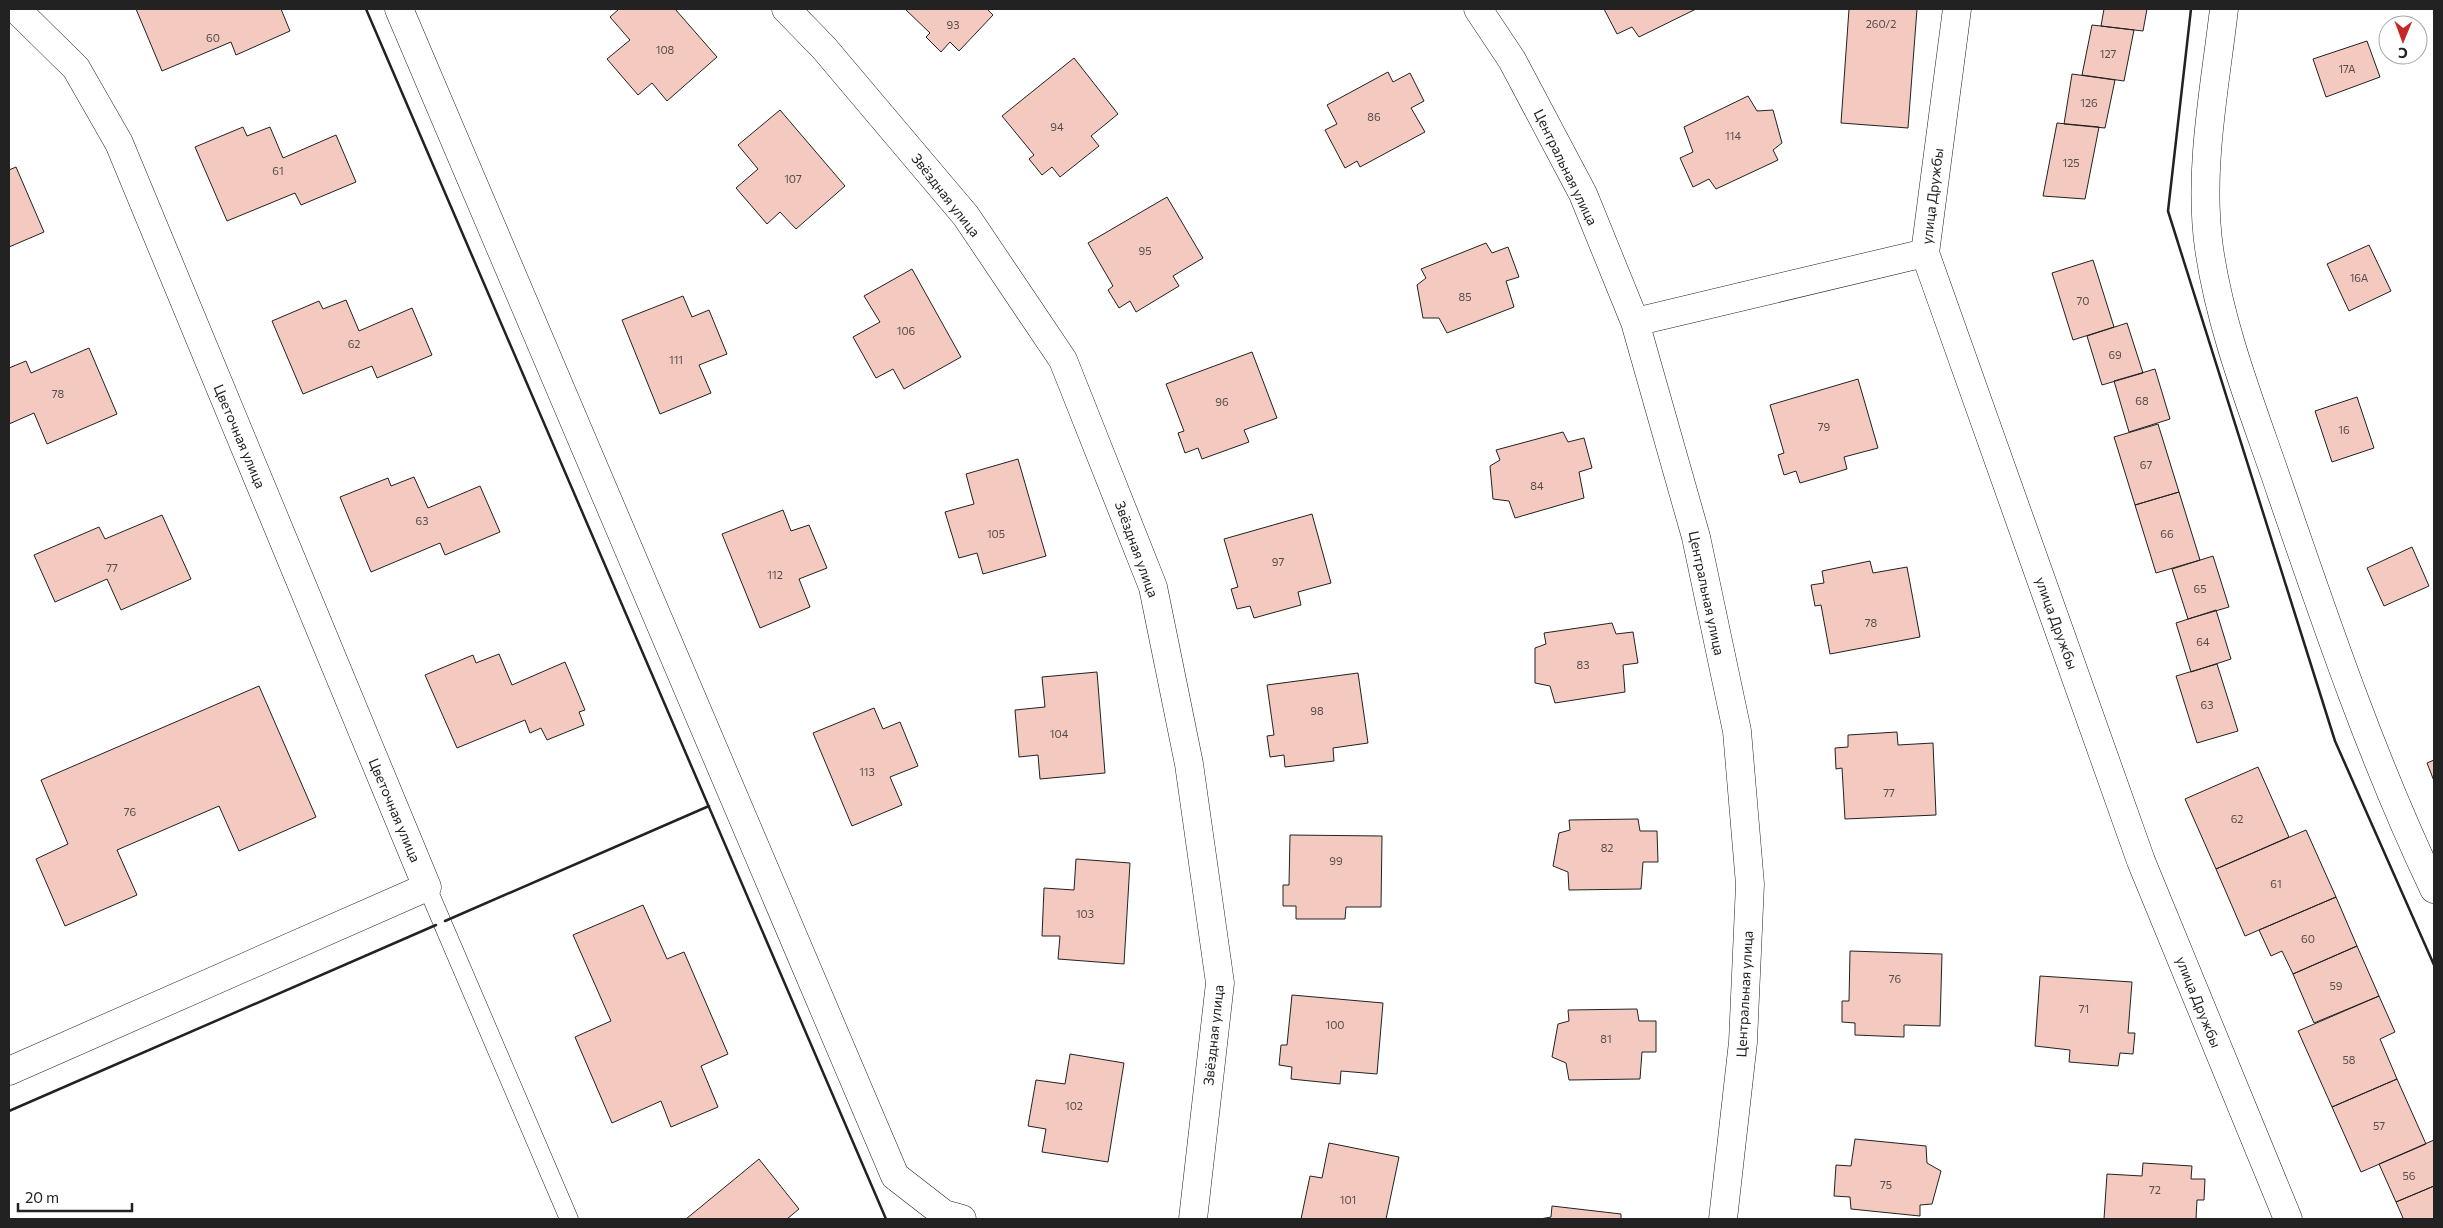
<svg xmlns="http://www.w3.org/2000/svg" width="2443" height="1228" viewBox="0 0 2443 1228" font-family="Commissioner,sans-serif">
  <style>
    .building { fill: #f3c9c0; stroke: #222 }
    .lines { fill: none; stroke-linecap: round; stroke-linejoin: round }
    .service-casing { stroke: #222; stroke-width: 19 }
    .minor-casing { stroke: #222; stroke-width: 29 }
    .service { stroke: #fff; stroke-width: 18 }
    .minor { stroke: #fff; stroke-width: 28 }
    .wall { stroke: #222; stroke-width: 2.5 }
    .labels { text-anchor: middle; dominant-baseline: central; stroke-width: 4; stroke-linejoin: round; paint-order: stroke }
    .number-label { font-size: 11px; fill: #564c4a }
    .street-label { font-size: 14px; fill: #222; stroke: #fff }
  </style>
  <rect width="100%" height="100%" fill="#fff"/>
  <path class="building" d="M136,9H281L290,31L236,55L231,42L162,71Z
    M619,9H675L717,57L667,101L652,83L638,95L607,59L630,40L610,17Z
    M905,9H987L993,15L959,51L950,42L941,52L926,37L930,33Z
    M1604,9H1696L1639,37L1632,27L1617,34Z
    M1849,9H1917L1908,128L1841,123Z
    M2104,9H2147L2143,31L2101,26Z
    M2092,25L2134,30L2124,81L2082,75Z
    M2367,41L2380,77L2326,97L2313,59Z
    M1074,58L1118,114L1091,136L1099,146L1060,177L1052,167L1042,175L1029,159L1034,155L1002,116Z
    M1388,72L1393,82L1410,73L1424,101L1411,108L1425,132L1360,167L1357,161L1345,168L1325,130L1337,124L1327,105Z
    M2072,74L2115,80L2105,128L2064,124Z
    M1748,96L1757,111L1773,110L1782,143L1773,150L1778,160L1716,189L1709,179L1693,187L1680,158L1693,152L1684,127Z
    M780,110L845,186L796,229L780,212L767,224L736,188L758,169L738,145Z
    M2057,123L2099,127L2085,199L2043,196Z
    M243,127L247,136L270,127L283,158L336,135L356,182L301,205L295,193L227,221L195,147Z
    M16,167L44,232L9,247V170Z
    M1167,197L1203,258L1173,276L1179,286L1136,312L1130,301L1119,308L1108,290L1113,286L1088,243Z
    M1486,243L1492,253L1508,247L1519,277L1506,281L1514,307L1447,333L1439,318H1423L1417,285L1426,278L1421,269Z
    M2369,245L2391,291L2349,311L2327,264Z
    M2093,260L2114,327L2073,340L2052,273Z
    M912,269L961,357L904,389L893,369L876,378L853,337L880,322L864,296Z
    M683,296L692,317L709,310L727,354L699,365L711,393L660,414L622,320Z
    M346,300L359,331L412,308L432,355L377,378L372,366L303,394L272,321L319,301L323,309Z
    M2127,323L2143,373L2102,385L2087,336Z
    M89,348L117,414L47,444L34,413L9,424V368L26,361L31,373Z
    M1252,352L1277,418L1244,430L1249,442L1202,459L1198,448L1185,453L1178,433L1184,431L1166,384Z
    M2155,369L2170,419L2129,432L2114,381Z
    M1858,379L1878,448L1844,457L1847,469L1800,483L1796,471L1784,475L1778,455L1784,453L1770,405Z
    M2357,397L2374,448L2332,462L2315,411Z
    M2158,424L2179,492L2135,505L2114,437Z
    M1563,432L1568,442L1584,438L1592,468L1579,472L1584,498L1515,518L1509,501L1493,499L1490,466L1500,460L1496,450Z
    M1018,459L1046,556L983,574L977,553L959,558L945,512L974,504L966,474Z
    M414,477L428,508L480,486L500,532L445,555L440,543L371,572L340,497L388,478L391,486Z
    M2179,492L2200,560L2156,573L2135,505Z
    M783,510L791,531L809,525L827,568L799,579L810,607L760,628L722,534Z
    M1312,514L1331,583L1298,592L1301,605L1254,618L1250,606L1237,609L1231,589L1238,587L1224,539Z
    M162,515L191,579L121,610L107,579L55,602L34,555L99,527L105,539Z
    M2412,547L2429,586L2384,606L2367,568Z
    M2213,556L2229,607L2188,619L2172,569Z
    M1870,561L1873,573L1907,567L1920,637L1830,654L1821,605L1815,606L1811,585L1824,583L1822,571Z
    M2216,610L2231,659L2191,672L2176,623Z
    M1612,623L1616,634L1633,632L1638,663L1623,665L1625,692L1555,703L1550,686L1535,683V648L1546,644L1544,633Z
    M499,654L512,685L565,662L585,710L579,712L584,725L547,740L541,728L530,733L525,720L457,748L425,675L473,655L476,663Z
    M2217,664L2238,731L2197,743L2176,676Z
    M1097,672L1105,773L1040,779L1038,755L1019,757L1015,710L1045,707L1042,677Z
    M1358,673L1368,743L1333,748L1334,761L1285,767L1284,755L1270,757L1267,736L1274,735L1267,685Z
    M259,686L316,817L239,851L219,806L117,850L137,895L65,926L36,859L68,844L41,780Z
    M874,708L883,729L900,722L918,766L890,777L902,805L852,826L813,733Z
    M1897,732L1898,745L1933,743L1936,815L1845,819L1842,768L1836,769L1835,748L1848,747V735Z
    M2434,760V781L2427,763Z
    M2258,767L2289,837L2216,869L2185,799Z
    M1638,819L1640,831H1657L1658,862H1643L1641,889L1569,890L1568,872L1553,866L1559,833L1570,830L1569,820Z
    M2306,830L2336,897L2245,936L2216,869Z
    M1290,835L1382,836L1381,907H1346L1345,919H1296V906H1283V885H1289Z
    M1076,859L1130,863L1124,964L1058,959L1060,936H1042L1044,888L1074,890Z
    M2336,897L2357,946L2293,974L2282,951L2271,956L2259,930Z
    M643,905L667,959L684,952L728,1054L701,1066L718,1107L671,1127L661,1101L612,1123L575,1037L611,1021L573,935Z
    M2357,946L2379,996L2314,1023L2293,974Z
    M1850,951L1942,954L1940,1026L1904,1025V1037L1855,1035V1023L1842,1022V1001H1849Z
    M2040,976L2132,982L2128,1033H2135L2133,1054L2120,1053L2118,1066L2069,1062L2070,1050L2035,1046Z
    M1292,995L1383,1003L1377,1074L1341,1071L1340,1084L1291,1079L1292,1067L1279,1065L1281,1045H1287Z
    M2379,996L2395,1032L2380,1039L2397,1079L2332,1107L2298,1031Z
    M1637,1009L1639,1021H1656V1052H1642L1640,1079L1569,1080L1566,1063L1552,1057L1558,1024L1569,1021L1568,1010Z
    M1070,1054L1124,1063L1108,1162L1042,1152L1046,1129L1028,1126L1036,1080L1065,1084Z
    M2397,1079L2426,1144L2361,1172L2332,1107Z
    M1855,1139L1926,1146L1927,1163L1941,1171L1932,1204L1920,1205V1216L1851,1209L1850,1197L1834,1196L1836,1165L1851,1166Z
    M2434,1140V1186L2396,1202L2379,1164Z
    M1329,1143L1399,1157L1386,1219H1301L1310,1176L1322,1178Z
    M759,1159L799,1209L787,1219H686Z
    M2143,1163L2192,1166L2191,1179H2205L2204,1200H2197L2196,1219H2104L2107,1174L2142,1176Z
    M2434,1186V1219H2400L2403,1218L2396,1202Z
    M1552,1206L1621,1214V1219H1540L1551,1217Z"/>
  <g class="lines">
    <defs>
      <path id="service" d="M427,887L569,1219"/>
      <path id="minor" d="M399,9L895,1176L944,1214L962,1219
        M786,9L824,48L966,216L1063,360L1153,587L1189,764L1220,983L1193,1219
        M1478,9L1512,60L1583,194L1635,322L1696,537L1737,731L1750,884L1743,1042L1723,1219
        M1957,9L1925,253L2141,861L2288,1219
        M2224,9C2215,87 2198,170 2209,248C2221,332 2254,412 2281,492C2327,626 2373,761 2434,889
        M1635,322L1925,253
        M9,1071L427,887L119,143L76,68L16,9"/>
    </defs>
    <use href="#service" class="service-casing"/>
    <use href="#minor" class="minor-casing"/>
    <use href="#service" class="service"/>
    <use href="#minor" class="minor"/>
    <path class="wall" d="M366,9L886,1219
      M2191,9L2168,211L2335,741L2434,965
      M445,921L709,806
      M9,1111L436,925"/>
  </g>
  <g class="labels">
    <g class="number-label">
      <text x="1881" y="23">260/2</text>
      <text x="953" y="24">93</text>
      <text x="213" y="37">60</text>
      <text x="665" y="49">108</text>
      <text x="2108" y="53">127</text>
      <text x="2347" y="68">17А</text>
      <text x="2089" y="102">126</text>
      <text x="1374" y="116">86</text>
      <text x="1057" y="126">94</text>
      <text x="1733" y="135">114</text>
      <text x="2071" y="162">125</text>
      <text x="278" y="170">61</text>
      <text x="793" y="178">107</text>
      <text x="1145" y="250">95</text>
      <text x="2359" y="277">16А</text>
      <text x="1465" y="296">85</text>
      <text x="2083" y="300">70</text>
      <text x="906" y="330">106</text>
      <text x="354" y="343">62</text>
      <text x="2115" y="354">69</text>
      <text x="676" y="359">111</text>
      <text x="58" y="393">78</text>
      <text x="2142" y="400">68</text>
      <text x="1222" y="401">96</text>
      <text x="1824" y="426">79</text>
      <text x="2344" y="429">16</text>
      <text x="2146" y="464">67</text>
      <text x="1537" y="485">84</text>
      <text x="422" y="520">63</text>
      <text x="996" y="533">105</text>
      <text x="2167" y="533">66</text>
      <text x="1278" y="561">97</text>
      <text x="112" y="567">77</text>
      <text x="775" y="574">112</text>
      <text x="2200" y="588">65</text>
      <text x="1871" y="622">78</text>
      <text x="2203" y="641">64</text>
      <text x="1583" y="664">83</text>
      <text x="2207" y="704">63</text>
      <text x="1317" y="710">98</text>
      <text x="1059" y="733">104</text>
      <text x="867" y="771">113</text>
      <text x="1889" y="792">77</text>
      <text x="130" y="811">76</text>
      <text x="2237" y="818">62</text>
      <text x="1607" y="847">82</text>
      <text x="1336" y="860">99</text>
      <text x="2276" y="883">61</text>
      <text x="1085" y="913">103</text>
      <text x="2308" y="938">60</text>
      <text x="1895" y="978">76</text>
      <text x="2336" y="985">59</text>
      <text x="2084" y="1008">71</text>
      <text x="1335" y="1024">100</text>
      <text x="1606" y="1038">81</text>
      <text x="2349" y="1059">58</text>
      <text x="1074" y="1105">102</text>
      <text x="2379" y="1125">57</text>
      <text x="2409" y="1175">56</text>
      <text x="1886" y="1184">75</text>
      <text x="2155" y="1189">72</text>
      <text x="1348" y="1199">101</text>
    </g>
    <g class="street-label">
      <text transform="translate(1566 167) rotate(64)">Центральная улица</text>
      <text transform="translate(946 195) rotate(52)">Звёздная улица</text>
      <text transform="translate(1932 196) rotate(-83)">улица Дружбы</text>
      <text transform="translate(240 436) rotate(67)">Цветочная улица</text>
      <text transform="translate(1137 549) rotate(70)">Звёздная улица</text>
      <text transform="translate(1707 593) rotate(78)">Центральная улица</text>
      <text transform="translate(2057 623) rotate(70)">улица Дружбы</text>
      <text transform="translate(395 810) rotate(67)">Цветочная улица</text>
      <text transform="translate(1744 994) rotate(-87)">Центральная улица</text>
      <text transform="translate(2199 1002) rotate(68)">улица Дружбы</text>
      <text transform="translate(1213 1035) rotate(-84)">Звёздная улица</text>
    </g>
  </g>
  <rect width="2443" height="1228" fill="none" stroke="#222222" stroke-width="20"/>
  <g transform="translate(2403 40) rotate(181)"><circle r="24" fill="#ffffff" stroke="#a7a7a7"/>
  <path d="M0-4L9 19L0 12L-9 19Z" fill="#c62828"/>
  <text y="-8" font-size="14" font-weight="bold" text-anchor="middle" fill="#222222">С</text>
  </g>
  <path d="M18 1203v8h114v-8" fill="none" stroke="#222222" stroke-width="2.5"/>
  <text x="25" y="1203" font-size="15" fill="#222222" stroke="#ffffff" stroke-width="4" paint-order="stroke">20 m</text>
</svg>
